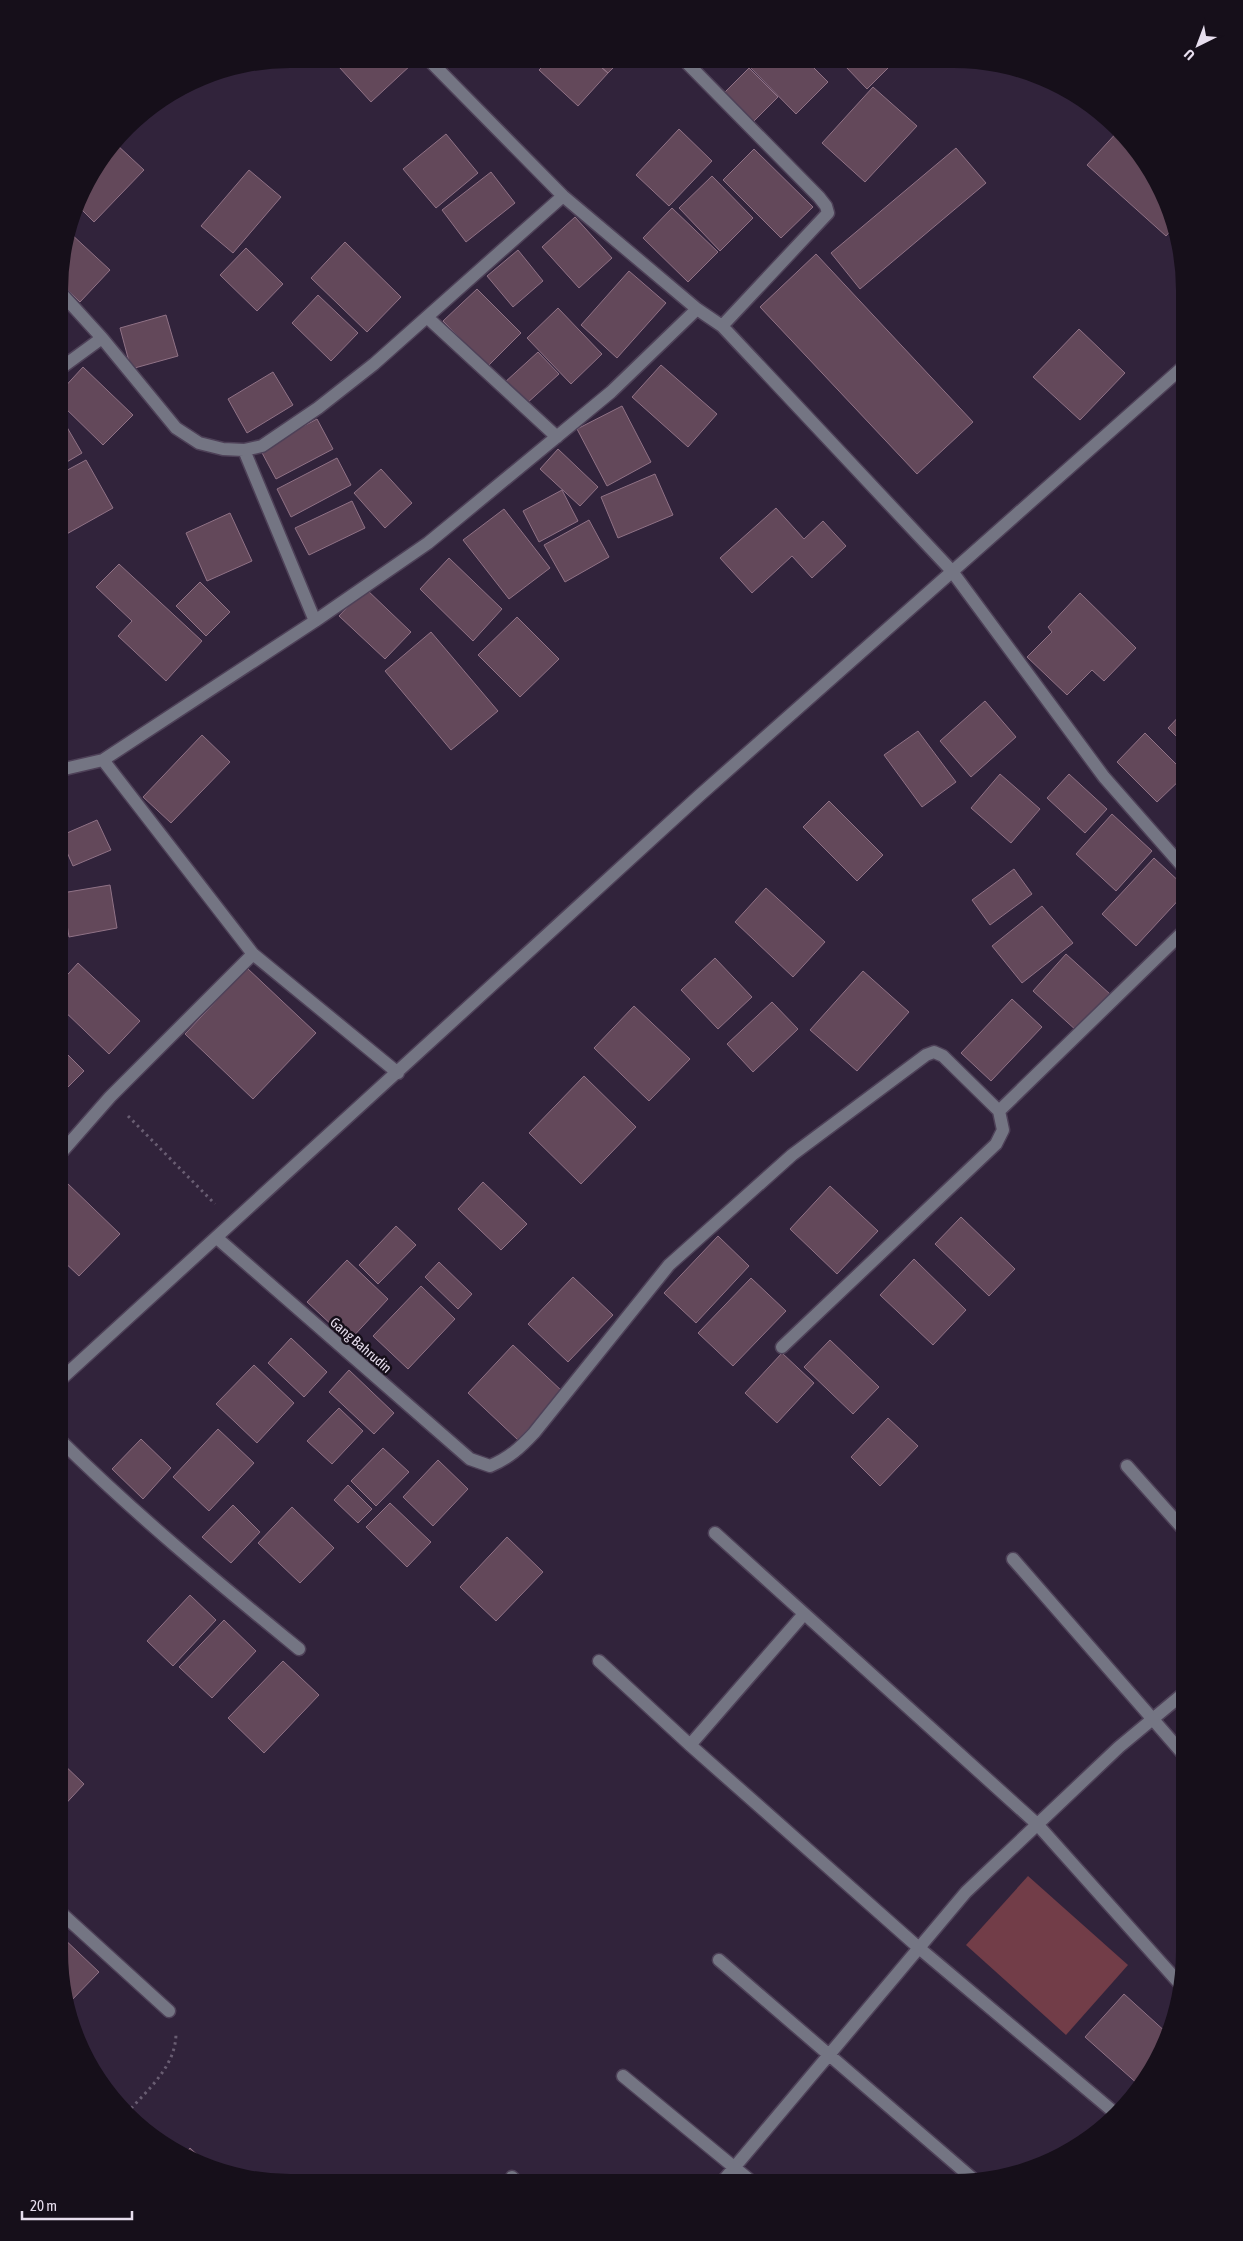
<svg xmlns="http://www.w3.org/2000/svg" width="1243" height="2241" viewBox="0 0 1243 2241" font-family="'Asap Condensed',sans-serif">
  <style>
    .grass { fill: #723d48 }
    .building { fill: #63485a; stroke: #907286 }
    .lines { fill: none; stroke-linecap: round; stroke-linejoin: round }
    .minor-casing { stroke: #4e4158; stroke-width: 15 }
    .path { stroke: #695d72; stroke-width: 3; stroke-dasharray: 2.5 4; stroke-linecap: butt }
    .minor { stroke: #747583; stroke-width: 12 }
    .labels { text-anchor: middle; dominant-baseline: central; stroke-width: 5; stroke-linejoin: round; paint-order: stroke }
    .street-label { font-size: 14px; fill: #e7deee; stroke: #160f1a }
  </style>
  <rect width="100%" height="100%" fill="#31233b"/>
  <path class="grass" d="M1028,1876L1128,1965L1066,2035L966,1945Z"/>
  <path class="building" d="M348,59H408L412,64L371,102L339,67Z
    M549,60L594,61L608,73L578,106L539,70Z
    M594,61H620L608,73Z
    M745,62H808L828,82L796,114Z
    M849,62H894L867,89L845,66Z
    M749,68L778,97L753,122L724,93Z
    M873,87L917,126L865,182L822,143Z
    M679,129L712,161L669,206L636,175Z
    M1119,130L1145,161L1172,215L1174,227L1166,236L1087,165Z
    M446,134L478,173L436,208L403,169Z
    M116,144L144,170L94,222L77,205L83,187Z
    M956,148L986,183L860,289L831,253Z
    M754,149L813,207L781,238L723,180Z
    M249,170L281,197L233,253L201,226Z
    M491,172L515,203L466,242L442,210Z
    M712,176L753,218L720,251L679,208Z
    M672,208L718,252L688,282L643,238Z
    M575,217L612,258L579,288L542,247Z
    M69,232L110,270L80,302L61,283V259Z
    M345,242L401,297L367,332L311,278Z
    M246,248L283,284L257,311L220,275Z
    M518,250L543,281L513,307L487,276Z
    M816,254L973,422L917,474L760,307Z
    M629,271L666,303L617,358L581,325Z
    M477,289L521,333L488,366L443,321Z
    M318,295L358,333L331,361L292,323Z
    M558,308L602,354L571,384L527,338Z
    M166,315L178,356L131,369L120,328Z
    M1079,329L1125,373L1080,420L1033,377Z
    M538,352L559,374L525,405L504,383Z
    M661,365L717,414L688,447L632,397Z
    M83,367L133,415L103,445L61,404V391Z
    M273,372L293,405L247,433L228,399Z
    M622,406L651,462L607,486L577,429Z
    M61,417L82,453L60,466Z
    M317,419L333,449L276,479L260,449Z
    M558,449L598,487L580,506L540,469Z
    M337,458L351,485L291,517L277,489Z
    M86,460L113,508L63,536L60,532V474Z
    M381,469L412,503L385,528L354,493Z
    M655,474L673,515L618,538L601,497Z
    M562,490L578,521L539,542L523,511Z
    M352,501L365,528L309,555L295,528Z
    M776,508L804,539L823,521L846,546L812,578L792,556L752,593L720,558Z
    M504,509L550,568L509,599L463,540Z
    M230,513L252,561L207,581L186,533Z
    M589,520L609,557L565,582L544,545Z
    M449,558L502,609L473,641L420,589Z
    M119,564L202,641L166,681L118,636L132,621L96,587Z
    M200,582L230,612L206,636L176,606Z
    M365,588L411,632L385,659L339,616Z
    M1080,593L1136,648L1104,681L1092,670L1067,695L1027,657L1052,632L1048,627Z
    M517,617L559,659L520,697L478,655Z
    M431,632L498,711L451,750L385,671Z
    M985,701L1016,737L971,777L940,741Z
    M1184,711V744L1168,728Z
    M918,731L956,782L922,807L884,755Z
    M1145,733L1184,772V776L1157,802L1117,762Z
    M202,735L230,762L171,823L143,797Z
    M1000,774L1040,809L1011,843L971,808Z
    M1069,774L1107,809L1085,833L1047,798Z
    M829,801L883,855L857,881L803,827Z
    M1112,814L1152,851L1116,891L1076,854Z
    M97,820L111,850L73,866L60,836Z
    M1154,858L1184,886V894L1136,946L1102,914Z
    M1014,869L1032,894L990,925L972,900Z
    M110,885L117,928L69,937L62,893Z
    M766,888L825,942L793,977L735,922Z
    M1042,906L1073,943L1022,983L992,946Z
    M1066,954L1111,995L1078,1032L1033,991Z
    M715,958L752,997L718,1029L681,990Z
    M78,963L140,1021L109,1054L60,1007V983Z
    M247,968L316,1033L253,1099L185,1034Z
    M863,971L909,1012L857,1071L810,1030Z
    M1012,999L1042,1027L991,1081L961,1053Z
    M772,1002L798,1029L753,1072L727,1044Z
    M634,1006L690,1059L649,1101L594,1048Z
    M60,1047L84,1071L60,1095Z
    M584,1076L636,1127L581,1184L529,1133Z
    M66,1182L120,1234L79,1276L60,1258V1189Z
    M483,1182L527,1224L501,1250L458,1209Z
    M830,1186L878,1231L837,1274L790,1229Z
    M961,1217L1015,1269L989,1296L935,1244Z
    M396,1226L416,1245L378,1284L359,1265Z
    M718,1236L749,1266L696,1323L664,1293Z
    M914,1259L966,1310L933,1345L880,1295Z
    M347,1260L388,1299L349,1341L307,1302Z
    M439,1262L472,1294L458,1309L425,1277Z
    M573,1277L613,1315L568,1362L528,1324Z
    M751,1278L786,1311L733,1366L698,1333Z
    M421,1286L455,1319L408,1369L373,1336Z
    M291,1338L327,1372L304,1397L268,1363Z
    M830,1340L879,1387L853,1414L804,1367Z
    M513,1345L563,1392L518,1440L468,1393Z
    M782,1353L814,1383L777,1423L745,1393Z
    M254,1365L294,1403L257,1443L216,1404Z
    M349,1370L394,1413L374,1434L329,1392Z
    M339,1408L363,1431L332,1464L307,1441Z
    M888,1418L918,1446L880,1486L851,1457Z
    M218,1429L254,1463L209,1511L173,1477Z
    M141,1439L171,1468L143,1499L112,1469Z
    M383,1448L409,1472L376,1506L351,1481Z
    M438,1460L468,1489L433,1526L403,1497Z
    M348,1485L372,1509L358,1523L334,1500Z
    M390,1503L431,1542L407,1567L366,1527Z
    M233,1505L260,1532L231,1563L202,1537Z
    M292,1507L334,1548L300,1583L258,1543Z
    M507,1537L543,1572L496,1621L460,1587Z
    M190,1595L216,1620L173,1666L147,1641Z
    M224,1620L256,1651L212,1698L179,1667Z
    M283,1661L319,1695L264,1753L228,1718Z
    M59,1760L84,1784L59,1811Z
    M59,1934L99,1972L67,2005L59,1952Z
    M1124,1994L1168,2034L1140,2086L1085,2037Z
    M190,2148L208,2165L183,2156Z"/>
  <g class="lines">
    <defs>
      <path id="minor" d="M429,60L563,196L697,309L722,326L951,570L1104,777L1184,868
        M685,61L819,197L826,206L828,213L722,326
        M61,293L102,338L176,428L199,443L223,449L244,450L262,446L318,408L374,364L563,196
        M428,318L557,437
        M61,368L102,338
        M244,450L315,621
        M103,760L253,954L398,1073
        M60,770L103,760L315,621L428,543L611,392L697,309
        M60,1154L110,1097L253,954
        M217,1238L470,1459L490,1466C509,1458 520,1448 534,1433L669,1265L792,1155L926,1055L934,1052L943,1056L999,1111
        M782,1347L996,1144L1003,1130L999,1111L1184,931
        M59,1381L700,795L1184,366
        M59,1439C135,1514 217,1582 299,1649
        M1127,1466L1184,1530
        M715,1533L1037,1824L1180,1984
        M1013,1559L1184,1755
        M599,1661L690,1745L919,1948L1115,2113
        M690,1745L804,1614
        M59,1911L169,2011
        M719,1960L973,2179
        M623,2076L752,2182
        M512,2177L516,2181
        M722,2182L966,1892L1119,1747L1184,1693"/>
    </defs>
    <use href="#minor" class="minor-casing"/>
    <path class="path" d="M128,1116L215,1204
      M127,2113C147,2090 176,2067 176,2033"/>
    <use href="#minor" class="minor"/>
  </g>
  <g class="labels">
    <g class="street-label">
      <text transform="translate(361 1345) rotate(41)">Gang Bahrudin</text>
    </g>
  </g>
  <path d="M0 0H1243V2241H0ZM290 68H954A222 222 0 0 1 1176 290V1952A222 222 0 0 1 954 2174H290A222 222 0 0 1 68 1952V290A222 222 0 0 1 290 68Z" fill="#160f1a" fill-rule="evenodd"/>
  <g transform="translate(1198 45) rotate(222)" stroke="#160f1a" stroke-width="4" paint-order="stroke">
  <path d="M0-4L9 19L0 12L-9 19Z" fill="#e7deee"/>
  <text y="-8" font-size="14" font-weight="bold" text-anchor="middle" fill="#e7deee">U</text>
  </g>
  <path d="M22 2211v8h110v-8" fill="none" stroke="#e7deee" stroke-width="2.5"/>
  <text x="30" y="2211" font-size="15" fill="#e7deee" stroke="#160f1a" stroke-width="4" paint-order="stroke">20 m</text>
</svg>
